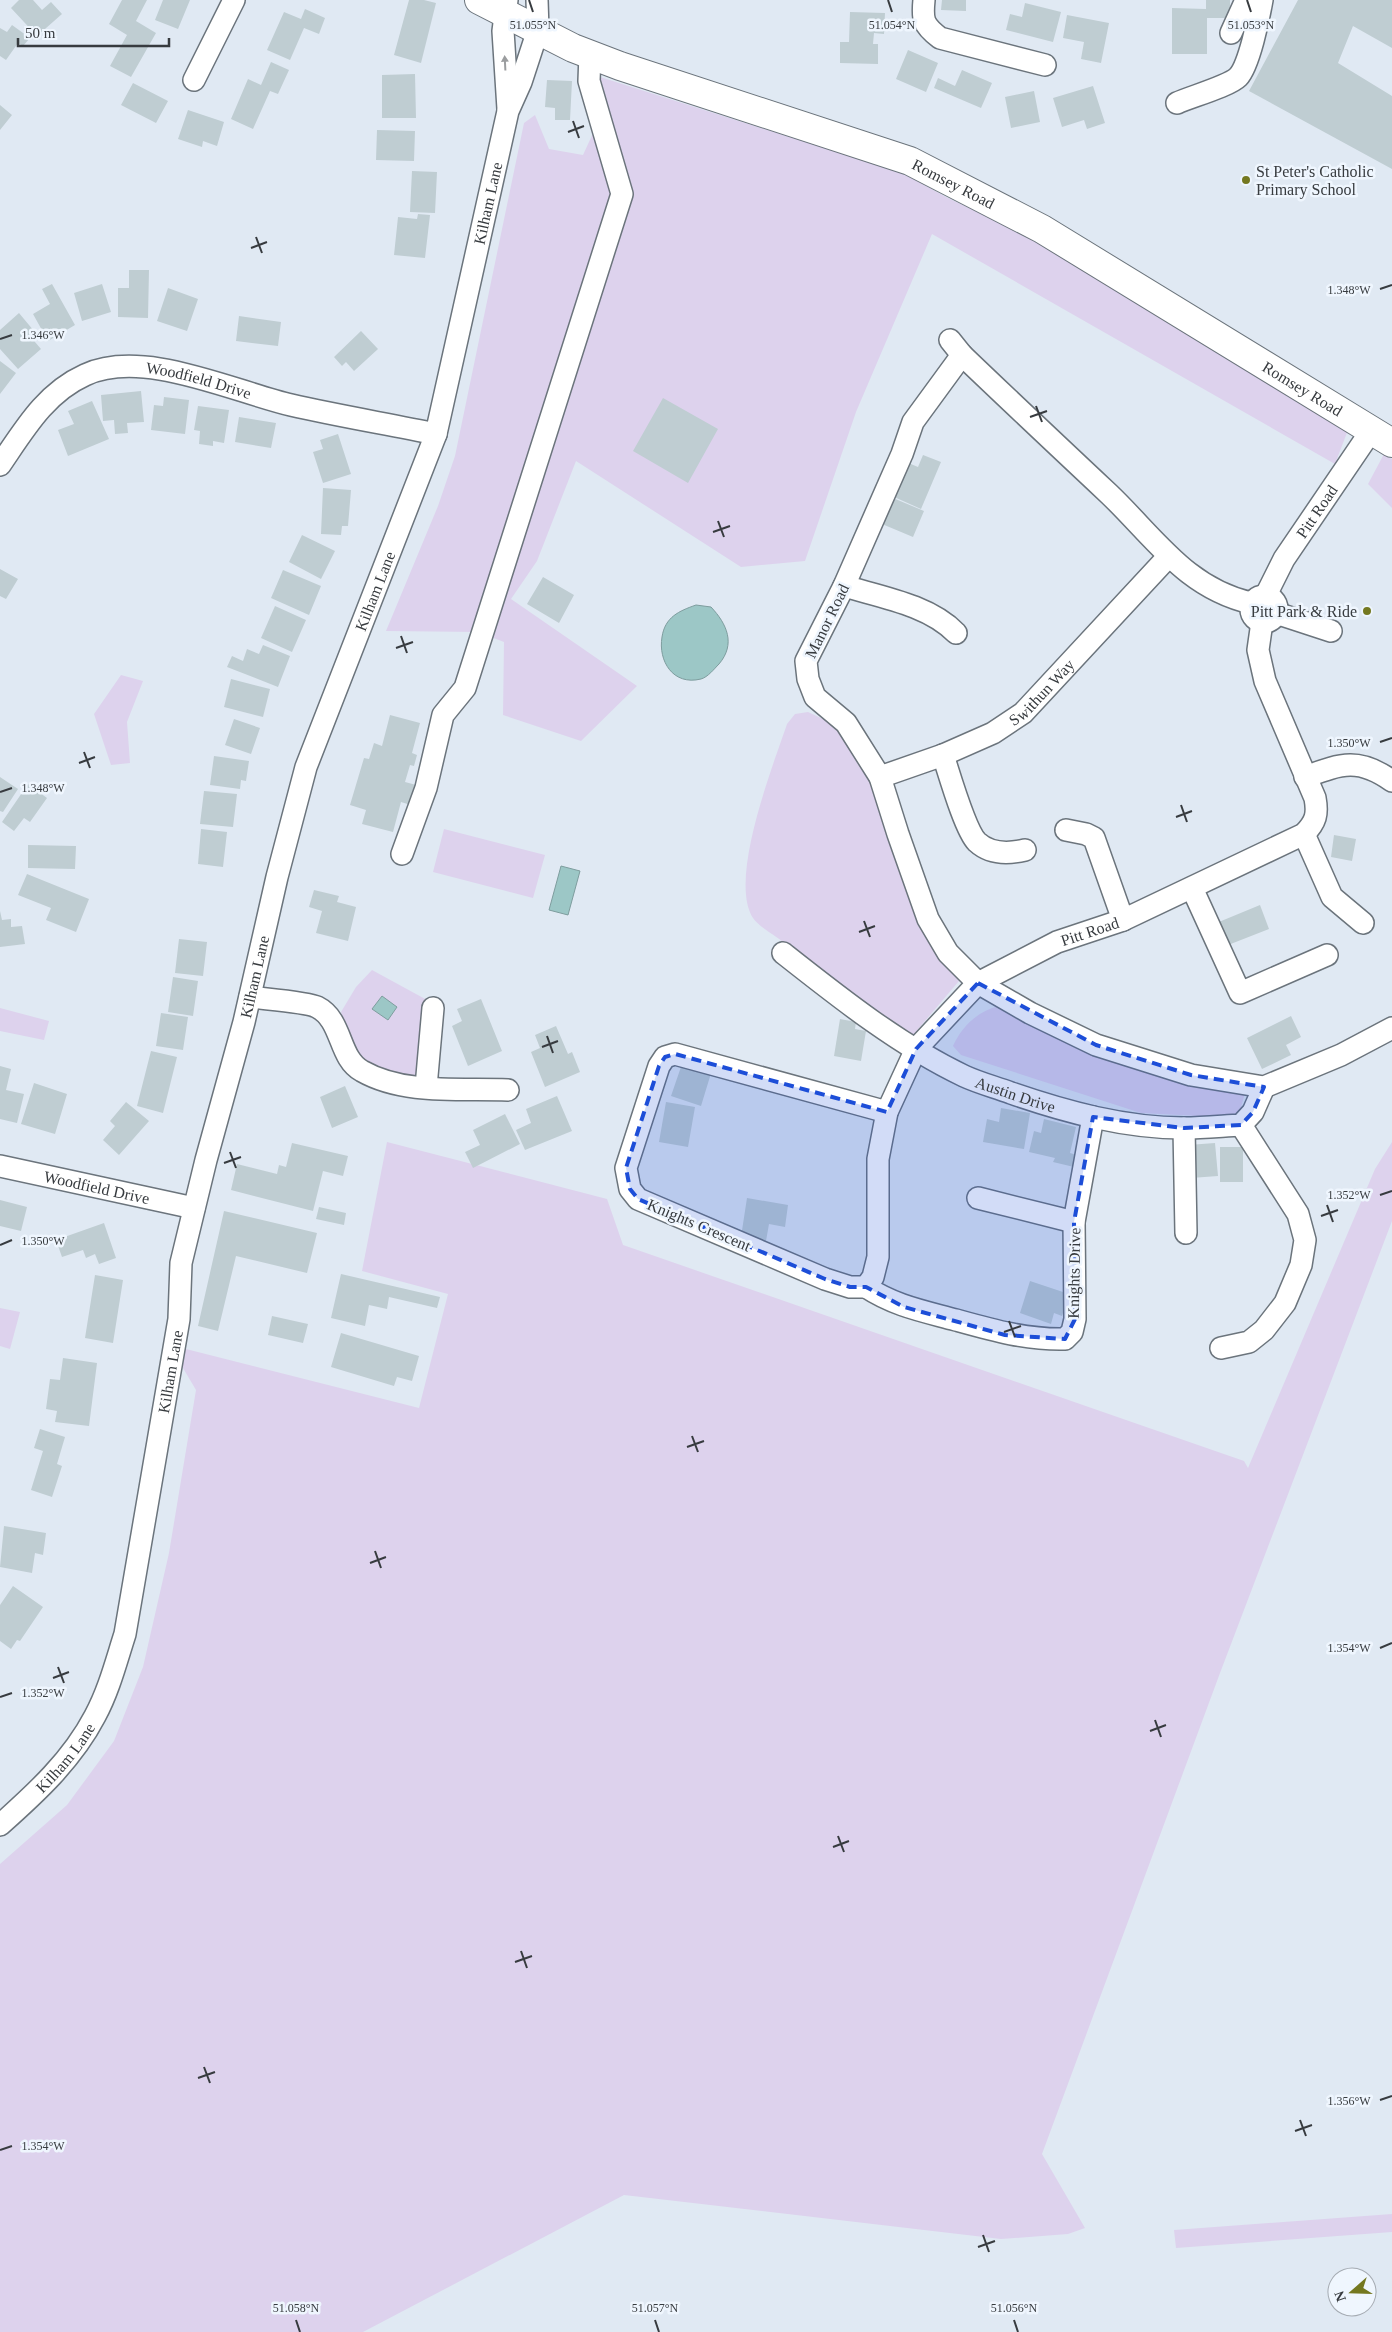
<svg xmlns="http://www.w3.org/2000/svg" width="1392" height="2332" viewBox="0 0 1392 2332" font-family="'Times New Roman',serif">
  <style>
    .green { fill: #ddd2ed }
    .water { fill: #9cc7c6; stroke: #7e9d9e }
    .building { fill: #bfcdd2 }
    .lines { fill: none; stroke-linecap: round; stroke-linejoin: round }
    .minor-casing { stroke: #6b747c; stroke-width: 24 }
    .major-casing { stroke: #6b747c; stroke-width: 30 }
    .minor { stroke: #fff; stroke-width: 21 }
    .major { stroke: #fff; stroke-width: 28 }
    .oneway { fill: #9b9d9f }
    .marked { fill: #1d4ed8; fill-opacity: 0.2; stroke: #1d4ed8; stroke-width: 4; stroke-dasharray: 10 6; stroke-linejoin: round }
    .ticks { fill: none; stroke: #373b3f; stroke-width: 2 }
    .poi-dot { fill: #747820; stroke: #eff6fe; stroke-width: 2 }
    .labels { text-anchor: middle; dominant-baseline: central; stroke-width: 5; stroke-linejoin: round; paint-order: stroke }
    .poi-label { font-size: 16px; fill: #373b3f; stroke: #eff6fe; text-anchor: start }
    .street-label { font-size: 16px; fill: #373b3f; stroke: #eff6fe }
    .ticks-label { font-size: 12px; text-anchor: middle; fill: #373b3f; stroke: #eff6fe; stroke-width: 5; stroke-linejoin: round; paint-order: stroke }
  </style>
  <rect width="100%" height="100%" fill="#e0e9f3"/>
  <path class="green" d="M597,76L903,173L946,197L1034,239L1348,430L1335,464L932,234L856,412L805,561L741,567L576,461L537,561L511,599L637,686L581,741L503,715L504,642L478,632L386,631L438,506L455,456L524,123L535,115L549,149L583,155L600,118Z
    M1384,454L1392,459V508L1368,484Z
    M121,675L143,681L127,722L130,763L111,765L94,714Z
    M808,712L838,726L873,787L959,981L913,1035C869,1005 826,975 783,942C775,935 759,927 753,918C728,879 773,766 787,724L795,714Z
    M444,829L545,855L533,898L433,872Z
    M372,970L427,1000L420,1077L414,1080L365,1063L353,1048L341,1012L356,987Z
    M999,1006C1072,1056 1160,1078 1245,1093L1238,1118L1141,1113L961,1055L953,1046C962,1026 978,1011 999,1006Z
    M0,1008L49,1021L44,1040L0,1031Z
    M387,1142L607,1199L623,1245L1244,1461L1248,1468L1375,1169L1392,1142V1221L1220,1673L1042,2154L1085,2228L1068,2234L1001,2239L624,2195L363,2332H0V1864L67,1805L114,1741L143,1667L169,1553L196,1390L183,1368L182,1348L419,1408L448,1294L362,1271Z
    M0,1308L20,1312L10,1349L0,1346Z
    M1392,2214V2232L1176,2248L1174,2230Z"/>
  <path class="water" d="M696,605L711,607C727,624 736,644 719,664C714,669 708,677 701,679C673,686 658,661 662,637C665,617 679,611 696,605Z
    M561,866L580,871L568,915L549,910Z
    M382,996L397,1007L388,1020L372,1009Z"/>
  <path class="building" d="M19,0H33L42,10L51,2L62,14L37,36L11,8Z
    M122,0H147L136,21L156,33L131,77L110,66L127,35L109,24Z
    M163,0H190L178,29L155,20Z
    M409,0H424L436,3L421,63L394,55Z
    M942,0H966V11L941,10Z
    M1206,0H1230V18H1207V54H1172V8L1206,9Z
    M1298,0H1392V48L1353,26L1338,63L1392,96V169L1249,91Z
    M1025,3L1061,12L1053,42L1006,30L1010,14L1022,17Z
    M305,9L325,18L319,34L304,28L290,60L267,50L284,12L301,19Z
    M850,12L885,13L884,34L874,33L873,44H878V64L840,63V42H849Z
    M1067,15L1109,23L1101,63L1081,59L1084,42L1063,38Z
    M12,25L30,38L23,46L18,43L6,60L0,56V28L7,32Z
    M908,50L938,63L926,92L896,79Z
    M271,62L289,70L278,94L270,91L253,129L231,119L248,79L261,85Z
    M962,70L992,83L981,108L934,88L938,78L955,86Z
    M415,74L416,118H382V75Z
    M547,80L572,81L570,120H555V108L545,107Z
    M133,83L168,101L156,123L121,105Z
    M1093,86L1105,123L1087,129L1084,120L1062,127L1053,98Z
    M1034,91L1040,122L1011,128L1005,97Z
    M0,105L12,115L0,130Z
    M188,110L224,122L217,146L203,141L202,147L178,139Z
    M377,130L415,131L414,161L376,160Z
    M412,171L437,172L435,213L410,212Z
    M418,214L430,215L425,258L394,255L398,217L417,219Z
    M129,270H149L148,318L118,317V288H129Z
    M52,284L75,325L48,341L33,314L50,304L42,289Z
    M102,284L111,312L82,321L74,293Z
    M168,288L198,299L187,331L157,321Z
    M19,313L34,331L29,335L41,349L18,369L0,349V330Z
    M239,316L281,322L278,346L236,341Z
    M361,331L378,349L354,371L346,362L342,366L334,357Z
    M0,361L16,373L0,394Z
    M141,391L144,422L127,423L128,433L115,434L114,420L103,421L101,395Z
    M164,397L189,400L185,434L151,430L154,405L163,406Z
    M663,398L718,429L688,483L633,451Z
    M92,401L109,439L68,456L58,430L74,424L68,411Z
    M198,406L229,410L224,443L213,441V446L199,444L200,431L194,430Z
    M239,417L276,423L271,448L235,442Z
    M338,434L351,474L323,483L313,452L323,449L320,440Z
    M923,455L941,462L921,509L892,496L906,462L918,467Z
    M323,488L351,490L348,526H342L341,535L321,534Z
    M893,498L924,511L913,537L882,524Z
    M302,535L335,551L321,579L289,562Z
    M0,569L18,579L6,599L0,596Z
    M283,570L321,586L309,615L271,598Z
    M543,577L574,595L559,623L527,604Z
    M275,606L306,620L292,652L261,638Z
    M263,645L290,656L278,687L227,667L232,656L243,661L247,649L259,654Z
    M231,679L270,689L263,717L224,707Z
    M390,715L420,723L412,753L417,755L414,766L410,765L405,782L420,786L414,806L401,802L393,832L362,824L366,810L350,805L364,758L369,759L374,743L382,746Z
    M234,719L260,728L251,754L225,745Z
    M214,756L249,761L246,781L241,780L240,789L210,785Z
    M0,777L18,789L3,812L0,811Z
    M28,784L47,798L30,822L24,818L14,831L2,822Z
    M204,791L237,794L233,827L200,824Z
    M201,829L227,832L223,867L198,864Z
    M1334,835L1356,839L1352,861L1331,857Z
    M28,845L76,846L75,869L28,868Z
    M27,874L89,899L76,932L46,920L51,908L18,895Z
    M314,890L339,896L337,902L356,907L348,941L316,933L322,911L309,907Z
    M1260,905L1269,929L1223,947L1214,924Z
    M0,911L2,920L11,919V927L22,926L25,944L0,947Z
    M179,939L207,942L203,976L175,973Z
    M173,977L198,981L193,1016L168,1012Z
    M481,999L502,1051L468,1066L452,1026L462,1021L457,1009Z
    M161,1013L188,1017L183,1050L156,1046Z
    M1291,1016L1301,1037L1286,1045L1291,1055L1262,1069L1247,1038Z
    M840,1019L856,1022L855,1029L866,1031L861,1061L834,1056Z
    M556,1026L568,1054L572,1052L580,1072L545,1087L531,1052L540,1048L535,1035Z
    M151,1051L177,1057L163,1113L137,1106Z
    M683,1061L712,1070L701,1106L671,1096Z
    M0,1066L11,1069L6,1090L24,1094L17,1123L0,1119Z
    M34,1083L67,1094L55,1134L21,1124Z
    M345,1086L358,1117L332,1128L320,1097Z
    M557,1096L572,1131L525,1150L516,1130L531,1123L526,1109Z
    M126,1102L149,1121L119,1155L103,1140L115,1126L110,1121Z
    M666,1102L695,1107L688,1147L659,1142Z
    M1001,1108L1030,1113L1024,1149L983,1142L987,1119L999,1122Z
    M505,1114L520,1144L473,1168L465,1152L480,1145L473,1130Z
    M1044,1119L1076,1127L1070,1153L1077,1155L1074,1167L1053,1162L1055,1158L1029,1152L1034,1131L1041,1133Z
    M292,1143L348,1156L343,1176L323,1171L313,1211L231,1190L237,1164L277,1174L279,1165L286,1167Z
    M1215,1143L1218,1176L1191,1178L1188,1145Z
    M1220,1147H1243V1182H1220Z
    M747,1198L788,1205L785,1227L769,1224L766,1241L741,1237Z
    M0,1200L27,1207L21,1231L0,1226Z
    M319,1207L346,1213L344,1225L316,1219Z
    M224,1211L317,1233L307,1273L236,1256L218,1331L198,1326Z
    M104,1223L116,1258L99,1264L95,1254L86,1258L83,1250L62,1257L56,1240Z
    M341,1274L440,1297L437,1308L389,1297L387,1309L369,1305L365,1326L331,1318Z
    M95,1275L123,1280L113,1343L85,1338Z
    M1030,1281L1069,1294L1062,1316L1054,1313L1051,1324L1020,1313Z
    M272,1316L308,1324L303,1343L268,1335Z
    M341,1333L419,1356L412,1381L397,1377L394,1386L331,1367Z
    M63,1358L97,1363L89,1426L55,1422L57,1411L46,1409L50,1379L60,1380Z
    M40,1429L65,1437L57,1464L62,1466L52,1497L31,1490L43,1451L34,1448Z
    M4,1526L46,1533L43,1555L35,1553L32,1573L0,1567Z
    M13,1586L43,1607L20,1641L17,1640L11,1649L0,1641V1605Z"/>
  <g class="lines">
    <defs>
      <g id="minor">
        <path d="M507,0L503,31L508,109"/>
        <path d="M924,0C922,20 923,25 940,38L1045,65"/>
        <path d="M1231,33L1246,0"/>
        <path d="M194,80L234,0"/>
        <path d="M1177,103C1190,97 1229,86 1238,77C1249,66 1259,17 1262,0"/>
        <path d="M950,340L962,355C1011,402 1060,448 1109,494C1155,538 1186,588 1251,603"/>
        <path d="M962,355L913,422L902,454L844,586L806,661L808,679L815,697L846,723L880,777L898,834L928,919L948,953L978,983L1030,1013L1096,1045L1191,1075L1264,1087L1341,1055L1392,1028"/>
        <path id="s1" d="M0,465C24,430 45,393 85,375C142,348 232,391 291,405C339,416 388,424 436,434"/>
        <path d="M844,586C881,597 929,605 956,633"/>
        <path id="s2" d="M1266,595L1284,559L1371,431"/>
        <circle cx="1264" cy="609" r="13"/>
        <path d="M1276,613L1331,631"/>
        <path d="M943,755C949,773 965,830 977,842C990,854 1008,854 1025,850"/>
        <path id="s3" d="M880,777L943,755L993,733L1023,713L1168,557"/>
        <path d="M1305,777C1341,764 1358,757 1392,781"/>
        <path d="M1066,830L1086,834L1094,838L1123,920"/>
        <path d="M1304,834L1332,897L1363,923"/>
        <path d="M402,854L426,788L443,715L465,688L622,194L589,81L590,54"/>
        <path d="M1192,888L1240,993L1327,955"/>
        <path id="s4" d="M783,953C840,998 899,1045 964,1076C979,1083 995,1087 1011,1093C1066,1112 1125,1128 1184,1128C1203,1128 1222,1126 1241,1125L1253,1112L1264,1087"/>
        <path d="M250,997C264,999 307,1002 317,1007C343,1020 338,1058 362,1071C404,1095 461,1088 508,1090"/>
        <path d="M426,1087L433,1008"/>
        <path d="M1184,1128L1186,1233"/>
        <path id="s5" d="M0,1166L194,1208"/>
        <path d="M978,1198L1074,1222"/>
        <path id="s6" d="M866,1287L873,1277L878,1257V1159L887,1112L916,1049L978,983L1057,942L1123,920L1304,834C1316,822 1318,814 1315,798L1265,681L1258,650L1262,622"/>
        <path d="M866,1287H850L825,1279L638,1199L630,1189L626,1168L659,1066L665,1057L675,1054L887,1112"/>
        <path d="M866,1287C895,1306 923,1311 956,1320C992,1330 1027,1340 1065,1339L1072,1332L1075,1319L1074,1222L1093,1117"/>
        <path d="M1221,1348L1249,1342L1264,1330L1285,1303L1301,1265L1305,1240L1298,1214L1241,1125"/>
        <path id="s7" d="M0,1825C36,1793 72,1760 95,1716C109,1690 116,1662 125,1634L179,1319L181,1263L206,1160L244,1022L277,877L306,767L436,434L508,111L521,82L538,30L537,0"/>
      </g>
      <g id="major">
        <path id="s8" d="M479,0L573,48L620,66L910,161L1042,229L1392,443"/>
      </g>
    </defs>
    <use href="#minor" class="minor-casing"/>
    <use href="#major" class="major-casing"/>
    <use href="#minor" class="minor"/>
    <use href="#major" class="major"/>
  </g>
  <defs><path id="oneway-solid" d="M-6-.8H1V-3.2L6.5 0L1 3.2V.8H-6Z" transform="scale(1.25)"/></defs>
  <use class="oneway" href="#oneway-solid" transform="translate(505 63) rotate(-93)"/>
  <path class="marked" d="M978,983L1096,1045L1191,1075L1264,1087L1253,1112L1241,1125L1184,1128L1093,1117L1074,1222L1075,1319L1065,1339L1005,1335L904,1307L866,1287H850L825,1279L638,1199L630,1189L626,1168L659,1066L665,1057L675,1054L887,1112L916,1049Z"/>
  <path class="ticks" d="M529,0L533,12M888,0L892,12M1247,0L1251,12M573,121L579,138M568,132L584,126M256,237L262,253M251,248L267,242M1380,289L1392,285M0,339L12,335M1036,406L1042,422M1030,417L1047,411M718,521L724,537M713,532L730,526M401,636L407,653M396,648L413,642M1380,742L1392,738M84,752L90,768M79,763L95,757M0,792L12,788M1181,805L1187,822M1176,817L1192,811M864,921L870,937M859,932L875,926M547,1036L553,1053M542,1047L558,1041M230,1152L236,1168M224,1163L241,1157M1380,1195L1392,1191M1327,1205L1333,1222M1321,1216L1338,1210M0,1245L12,1240M1009,1321L1015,1337M1004,1332L1021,1326M692,1436L698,1452M687,1447L704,1441M375,1551L381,1568M370,1563L386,1557M1380,1648L1392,1643M58,1667L64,1683M53,1678L69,1672M0,1697L12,1693M1155,1720L1161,1737M1150,1731L1166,1725M838,1836L844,1852M833,1847L849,1841M521,1951L527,1968M515,1962L532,1956M204,2067L210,2083M198,2078L215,2072M1380,2100L1392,2096M1300,2120L1306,2136M1295,2131L1312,2125M0,2150L12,2146M983,2235L989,2252M978,2247L995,2241M296,2320L300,2332M655,2320L659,2332M1014,2320L1018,2332"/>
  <g class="poi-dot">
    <circle cx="1246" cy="180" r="5"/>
    <circle cx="1367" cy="611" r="5"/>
  </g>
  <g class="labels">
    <g class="poi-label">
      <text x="1256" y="171">St Peter's Catholic<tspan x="1256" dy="18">Primary School</tspan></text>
      <text x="1357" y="611" text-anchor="end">Pitt Park &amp; Ride</text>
    </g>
    <g class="street-label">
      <text stroke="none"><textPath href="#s8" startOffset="510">Romsey Road</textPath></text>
      <text stroke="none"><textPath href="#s7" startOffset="1714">Kilham Lane</textPath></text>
      <text stroke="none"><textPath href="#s1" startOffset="242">Woodfield Drive</textPath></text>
      <text stroke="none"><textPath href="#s8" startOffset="915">Romsey Road</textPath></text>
      <text stroke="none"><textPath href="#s2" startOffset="98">Pitt Road</textPath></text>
      <text stroke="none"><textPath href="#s7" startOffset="1309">Kilham Lane</textPath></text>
      <text transform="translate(827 621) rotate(-64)">Manor Road</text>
      <text stroke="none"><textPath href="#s3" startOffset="185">Swithun Way</textPath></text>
      <text stroke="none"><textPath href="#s6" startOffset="462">Pitt Road</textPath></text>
      <text stroke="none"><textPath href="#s7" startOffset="904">Kilham Lane</textPath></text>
      <text stroke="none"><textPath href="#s4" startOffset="274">Austin Drive</textPath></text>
      <text stroke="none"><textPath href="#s5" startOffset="99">Woodfield Drive</textPath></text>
      <text transform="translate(699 1225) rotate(23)">Knights Crescent</text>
      <text transform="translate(1074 1273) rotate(-89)">Knights Drive</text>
      <text stroke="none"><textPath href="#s7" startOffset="499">Kilham Lane</textPath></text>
      <text stroke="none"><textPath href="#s7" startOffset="94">Kilham Lane</textPath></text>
    </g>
  </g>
  <g class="ticks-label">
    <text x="1251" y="29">51.053°N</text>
    <text x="533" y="29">51.055°N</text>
    <text x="892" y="29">51.054°N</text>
    <text x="1349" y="294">1.348°W</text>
    <text x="43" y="339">1.346°W</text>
    <text x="1349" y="747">1.350°W</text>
    <text x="43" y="792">1.348°W</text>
    <text x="1349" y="1199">1.352°W</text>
    <text x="43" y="1245">1.350°W</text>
    <text x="1349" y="1652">1.354°W</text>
    <text x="43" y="1697">1.352°W</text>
    <text x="1349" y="2105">1.356°W</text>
    <text x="43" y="2150">1.354°W</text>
    <text x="296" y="2312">51.058°N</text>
    <text x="655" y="2312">51.057°N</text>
    <text x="1014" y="2312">51.056°N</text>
  </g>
  <g transform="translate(1352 2292) rotate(250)"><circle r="24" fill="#eff6fe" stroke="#a5abb2"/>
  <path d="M0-4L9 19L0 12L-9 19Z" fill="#747820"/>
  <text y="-8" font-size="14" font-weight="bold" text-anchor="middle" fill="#373b3f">N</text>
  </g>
  <path d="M18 38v8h151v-8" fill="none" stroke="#373b3f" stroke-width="2.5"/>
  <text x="25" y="38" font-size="15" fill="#373b3f" stroke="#eff6fe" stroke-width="4" paint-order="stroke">50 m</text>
</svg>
